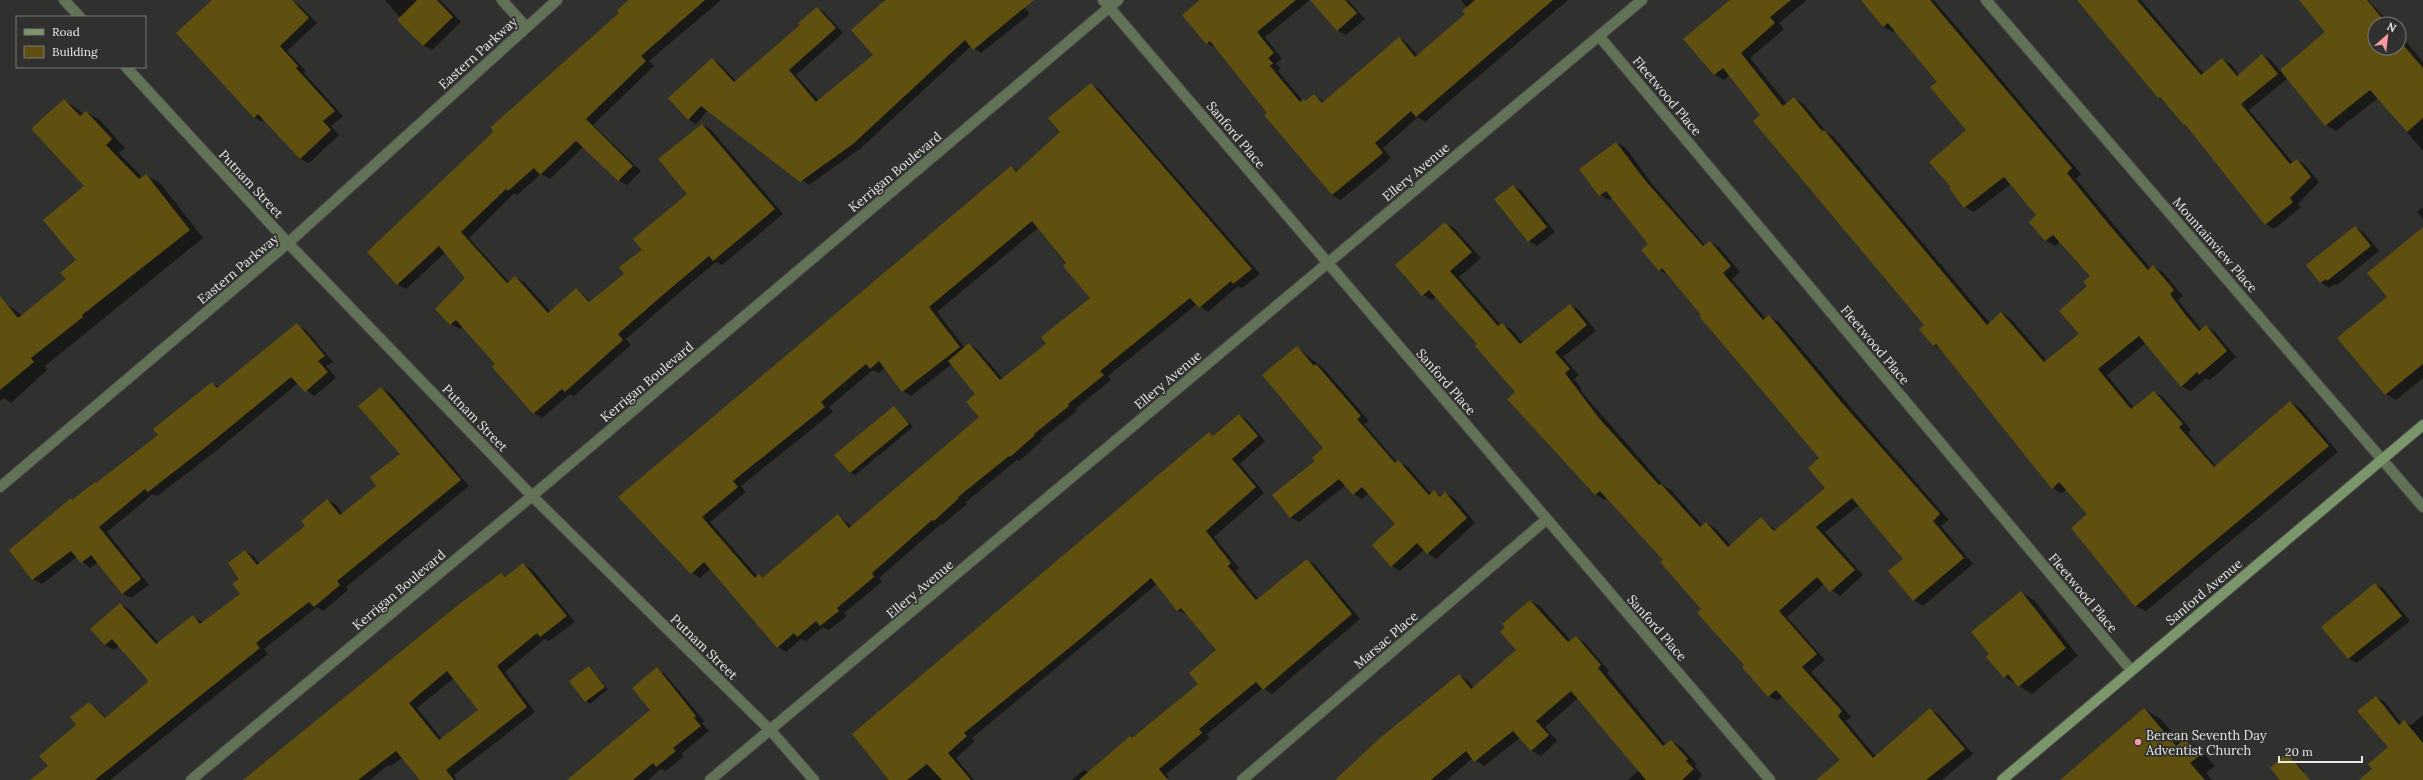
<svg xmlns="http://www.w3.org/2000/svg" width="2423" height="780" viewBox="0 0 2423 780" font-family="Lora,serif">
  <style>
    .shadow { fill: #0007; fill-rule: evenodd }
    .building { fill: #605010; fill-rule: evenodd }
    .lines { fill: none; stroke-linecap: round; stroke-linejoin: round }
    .minor-casing { stroke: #4d4e4b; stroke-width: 12 }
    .tertiary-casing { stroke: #4d4e4b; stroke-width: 12 }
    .secondary-casing { stroke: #4d4e4b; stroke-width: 12 }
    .minor { stroke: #617257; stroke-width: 10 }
    .tertiary { stroke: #617257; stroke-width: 10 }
    .secondary { stroke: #7c966b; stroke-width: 10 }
    .poi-dot { fill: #f49aa3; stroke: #30312e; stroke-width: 1.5 }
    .labels { text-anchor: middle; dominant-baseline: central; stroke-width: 3.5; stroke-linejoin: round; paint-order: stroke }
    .street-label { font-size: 13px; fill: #e7e8e6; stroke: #30312e }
    .poi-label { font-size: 13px; fill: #e7e8e6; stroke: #30312e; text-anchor: start }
  </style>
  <rect width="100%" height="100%" fill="#30312e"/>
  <path class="shadow" d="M213,0H291L299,5L317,23L287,51L306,71L304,73L343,116L331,126L339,135L309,163L301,159L265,119L262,122L254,117Z
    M385,0H440L461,22L432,50L423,45Z
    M630,0H721L649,61L654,66L593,125L641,171L627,185L618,180L584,146L550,179L541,174L517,195L514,193L469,238L509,282L515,277L524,282L551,312L576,289L592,302L625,274L689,194L703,125L711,130L783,214L722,265L716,262L673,298L626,339L631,345L574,396L570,394L542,418L534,413L494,367L496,364L463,326L460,329L451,324L436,309L467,279L446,252L406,289L397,284Z
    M882,0H1019L1030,14L981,53L971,46L861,148L809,185L708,110L696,124L688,119L712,59L720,64L736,81L801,25L817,8L824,12L843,33L796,75L819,101L874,55L884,2Z
    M1202,0H1310L1265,37L1282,59L1276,63L1281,69L1278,71L1303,101L1306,102L1314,96L1325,102L1399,38L1407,43L1418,56L1466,14L1467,8L1461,0H1568L1425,122L1418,117L1383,148L1391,158L1341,200L1332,195L1216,48L1207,43L1183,15Z
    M1311,0H1348L1365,19L1346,35L1337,30Z
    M1731,0H1807L1779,23L1784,29L1750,58L1787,104L1794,98L1804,104L1826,132L1833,136L1990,323L2002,313L2011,319L2047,361L2080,334L2091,276L2060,242L2055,246L2045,240L2037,216L2011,184L1974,212L1965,207L1952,187L1968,130L1938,82L1895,30L1893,32L1884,27L1869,8L1879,0H1934L2081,174L2076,179L2151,269L2153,267L2163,272L2183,296L2178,300L2202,330L2206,326L2215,332L2236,357L2210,380L2206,378L2191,391L2181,386L2146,343L2107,375L2134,408L2154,392L2163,397L2191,430L2188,433L2216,466L2291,402L2300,408L2338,452L2146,611L2136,606L2089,514L2067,489L2062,493L2052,488L1941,350L1934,345L1925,325L1730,75L1724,80L1715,75L1685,39Z
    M2078,0H2141L2204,74L2222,59L2231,64L2239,75L2262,55L2271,60L2280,71L2326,32L2307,0H2368L2391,24H2375V48H2399V33L2423,62V151L2378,98L2336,131L2326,125L2288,78L2249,110L2293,163L2297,160L2305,165L2319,182L2298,204L2301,207L2274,229L2266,224L2189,127L2159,97Z
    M1091,84L1099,89L1260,274L1242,288L1238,286L1208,312L1197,304L1108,376L1111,380L1075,409L1077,411L1041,439L1043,440L1019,461L1017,460L966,502L967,504L942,525L941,524L879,578L882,582L844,613L847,616L829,630L823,627L806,641L801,639L786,652L778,647L711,568L700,578L692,573L620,497L1011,167L1018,171L1061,132ZM1038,228L1092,298L1048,344L1003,379L977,349L969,345L965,348L937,312ZM952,364L977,394L980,417L852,527L838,515L764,578L759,576L758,577L710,522L746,492L741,486L833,412L829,407L873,370L879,373L885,367L903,391L911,396Z
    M64,100L84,114L86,112L100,120L125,148L119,153L143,178L146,175L160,183L203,238L45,366L47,370L11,403L4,398L0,401V306L5,303L22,315L67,279L78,260L85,186Z
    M1617,143L1626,148L1653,185L1705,245L1710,242L1719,247L1740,272L1732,279L1766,319L1769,316L1779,322L1853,410L1949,520L1941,526L1973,564L1923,606L1913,600L1904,559L1859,505L1825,532L1863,575L1840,596L1824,584L1787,617L1825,660L1811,672L1851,717L1846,721L1876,757L1930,709L1939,715L1973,754L1942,780H1825L1841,760L1783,696L1778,701L1769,696L1664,560L1608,498L1605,500L1596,495L1509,399L1516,392L1478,345L1436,297L1432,300L1423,295L1445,223L1455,229L1481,258L1459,277L1501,325L1511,329L1523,343L1570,305L1579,310L1596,331L1563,357L1579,375L1574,379L1582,389L1580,390L1664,486L1671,490L1703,526L1707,523L1716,529L1731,546L1761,519L1776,530L1826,488L1820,458L1669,275L1659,270L1649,244L1613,198L1609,200L1600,195Z
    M1513,186L1522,191L1555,232L1537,246L1529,241Z
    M2423,207V219L2417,212Z
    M2355,227L2364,233L2379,251L2337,285L2334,284L2329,288L2320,282Z
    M2423,228V378L2396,400L2386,394L2388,297Z
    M297,325L306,330L333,362L326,366L336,378L314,396L298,383L216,451L157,496L153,494L107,532L149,585L131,598L122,593L98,562L90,568L77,557L42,584L33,579L71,499L73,500L97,484L159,435L212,383L219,387Z
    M1297,347L1325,370L1369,421L1364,424L1397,462L1407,466L1431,494L1434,491L1442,496L1445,493L1454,498L1475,523L1436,559L1424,550L1400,571L1392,566L1396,525L1369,493L1362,499L1354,494L1346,485L1299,522L1290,517L1324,448Z
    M381,388L390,393L469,486L346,587L348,590L323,611L317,607L264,649L268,654L110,780H32L49,766L78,725L89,703L107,718L149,683L148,678L119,646L114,650L105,645L120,604L129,609L159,643L193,616L203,623L242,594L241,579L245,551L254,556L259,564L306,526L327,500L336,505L343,514L378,486L401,454Z
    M894,407L913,427L855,475L850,472Z
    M1239,415L1247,420L1265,441L1240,464L1264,493L1214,537L1239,568L1236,571L1258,599L1307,560L1315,565L1360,619L1272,694L1263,688L1207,734L1210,738L1166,774L1169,777L1166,780H1072L1084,770L1089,773L1199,684L1217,650L1188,614L1178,611L1157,584L972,738L975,741L956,758L974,780H892L1209,433L1214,436Z
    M523,564L532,569L575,622L549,641L545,639L505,672L535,712L454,775L456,780H422L403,757L391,766L388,765L370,780H244L458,605L501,574L507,577ZM454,678L479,710L442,739L417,708Z
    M2375,584L2384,589L2410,621L2357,663L2348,658Z
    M2021,592L2034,600L2078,656L2032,694L2005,677L1991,654Z
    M1530,601L1540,606L1571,641L1576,637L1585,643L1609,671L1607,673L1666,745L1671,741L1680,746L1697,764L1695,766L1702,775L1698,780H1628L1639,770L1578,698L1545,727L1557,741L1541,756L1531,750L1520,738L1484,766L1473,758L1447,780H1335L1381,739L1459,675L1468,681L1474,688L1517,650Z
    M589,667L608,689L590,704L586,701Z
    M657,669L665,674L704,721L702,723L709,731L681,754L684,756L666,771L661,769L648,780H568L652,710Z
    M2376,697L2385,702L2402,724L2404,722L2411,725L2423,715V780H2361L2374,769L2389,747Z
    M2144,709L2161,719L2181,743L2185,740L2201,750L2215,766L2206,773L2212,780H2075Z
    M2287,754L2304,771L2302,780H2282Z"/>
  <path class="building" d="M212,0H292L309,18L280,46L298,66L296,68L335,111L323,121L331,130L300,159L258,114L254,118L176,33Z
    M417,0H437L453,17L423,46L397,20Z
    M629,0H705L641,56L646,61L586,119L633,166L618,181L576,141L540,175L534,168L508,191L506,189L461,232L507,283L515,276L548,313L576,288L589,302L624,274L619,267L642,250L633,239L687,194L658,159L702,124L775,209L713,261L709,256L664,294L618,334L623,340L565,392L562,389L533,414L492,367L495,364L456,320L450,325L435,309L465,278L439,246L397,285L367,252L493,132L491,127L619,13L617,10Z
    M885,0H1034L973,50L965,40L853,144L800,182L701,106L688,120L668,98L712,58L734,82L800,25L798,23L817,7L836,28L789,70L816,102L873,55L851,30Z
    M1200,0H1296L1257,32L1274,53L1268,58L1273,63L1270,66L1300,102L1303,99L1305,101L1314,94L1322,103L1399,37L1415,57L1465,14L1462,11L1475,0H1553L1416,117L1411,111L1375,143L1383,153L1332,195L1264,115L1267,113L1210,41L1206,44L1182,15Z
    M1310,0H1345L1357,13L1337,31Z
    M1730,0H1791L1770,17L1775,23L1741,53L1783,106L1794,97L1822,131L1824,130L1987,325L2001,312L2044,362L2079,334L2059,311L2087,286L2083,282L2090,276L2053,235L2045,241L2029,222L2036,215L2004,177L1964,208L1949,188L1951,187L1929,162L1966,130L1930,87L1937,82L1888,23L1883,27L1861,0H1930L2072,168L2067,173L2106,221L2148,270L2153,265L2174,290L2170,294L2184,313L2199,331L2206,325L2227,351L2199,375L2197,372L2181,387L2139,336L2098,369L2131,409L2154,391L2183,424L2179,427L2214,467L2290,401L2329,446L2135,607L2071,528L2087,514L2059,482L2052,489L1936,344L1933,346L1919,329L1924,325L1753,121L1760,115L1723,68L1714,75L1683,39Z
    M2077,0H2137L2201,75L2222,58L2237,76L2262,54L2278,74L2241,104L2290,164L2297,159L2311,177L2290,198L2293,202L2265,225L2185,124L2184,125L2160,97L2158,98Z
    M2299,0H2367L2387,24H2375V48H2399V40L2423,68V118L2407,132L2370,90L2325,126L2280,70L2325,32Z
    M1091,83L1252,269L1233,284L1231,281L1199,308L1190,298L1100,371L1104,375L1068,404L1069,406L1034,434L1035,435L1010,457L1009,456L958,497L959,498L934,521L932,520L872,573L874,577L837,608L839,611L820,626L816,621L797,637L794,633L777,648L704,562L691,574L618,497L1011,166L1016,172L1060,132L1048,118ZM1032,221L1066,263L1063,266L1090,298L1041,337L1046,344L1000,380L969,343L948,361L975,394L966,402L979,417L849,528L838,514L762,578L759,574L755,578L702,517L738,487L733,481L825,407L821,402L866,364L870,369L879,361L902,392L960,347L929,307Z
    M64,99L80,116L86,111L112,139L106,145L139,179L146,174L190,230L82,315L83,317L31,358L34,362L0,390V296L18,318L66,279L60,273L76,260L43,220L84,186L32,130L33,127Z
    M1616,142L1644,179L1703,246L1710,241L1731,266L1723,273L1763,320L1769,315L1843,404L1940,514L1933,521L1964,558L1913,601L1888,571L1903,559L1852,498L1816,527L1855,570L1830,592L1817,577L1779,611L1817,654L1802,667L1842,711L1838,716L1873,758L1930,708L1965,749L1926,780H1816L1840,760L1776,690L1768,697L1742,667L1744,665L1697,613L1701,609L1660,562L1663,560L1600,491L1595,495L1507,399L1515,392L1475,346L1477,344L1429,290L1422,296L1395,265L1445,222L1472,252L1450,271L1498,326L1502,323L1520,344L1570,304L1587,325L1555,352L1570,369L1565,373L1598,417L1659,485L1661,484L1700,527L1706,522L1728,547L1761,517L1774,531L1825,488L1808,468L1819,458L1699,316L1701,315L1662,268L1659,271L1641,250L1648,244L1606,191L1599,196L1579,169Z
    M1513,185L1547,227L1528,242L1494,199Z
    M2355,226L2371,246L2327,281L2326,279L2320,283L2306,265Z
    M2423,227V364L2385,395L2337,338L2387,297L2367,273Z
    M297,323L325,356L318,361L328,372L305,392L291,377L207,446L148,492L145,489L99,527L141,579L122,594L91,555L81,563L71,551L32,580L9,550L71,498L72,500L95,482L96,483L158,435L153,429L212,382L217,388Z
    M1297,346L1314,366L1316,364L1361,416L1357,419L1395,463L1398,460L1429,495L1434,490L1440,497L1445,492L1467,518L1427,554L1417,543L1391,567L1372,545L1395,524L1362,487L1353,495L1339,479L1290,518L1272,495L1315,461L1312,458L1323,448L1262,375Z
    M381,387L461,480L337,581L340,585L314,607L309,602L256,643L260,648L95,780H30L48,766L39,756L76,725L70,717L89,702L105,718L148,682L147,679L112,639L105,645L90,629L120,603L156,644L193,615L200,624L240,594L232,584L239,579L228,563L245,550L257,565L305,526L301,521L327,499L340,515L376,486L370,477L400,454L358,406Z
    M894,406L909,424L850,473L834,455Z
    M1239,414L1258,436L1232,459L1256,487L1206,531L1231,563L1228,566L1256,600L1307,559L1352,614L1263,690L1256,682L1199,729L1202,733L1159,769L1168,780H1079L1130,736L1132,738L1198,684L1189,673L1216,650L1181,608L1177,611L1151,578L1085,635L964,733L967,736L948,753L971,780H942L927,764L907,780H889L852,734L1209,432L1213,436Z
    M523,563L567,616L540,637L537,633L497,666L527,707L446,770L454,780H420L396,751L358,780H243L458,605L501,573L505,577ZM447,671L478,710L439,740L409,703Z
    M2375,583L2402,616L2348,659L2321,627Z
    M2021,591L2066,648L2018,687L2008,674L2004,678L1986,657L1989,654L1971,632Z
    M1530,600L1568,642L1576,636L1601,665L1598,668L1663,746L1671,740L1688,759L1686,761L1694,769L1682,780H1646L1571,691L1536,721L1549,735L1531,751L1513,731L1474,762L1466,751L1431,780H1335L1380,738L1459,674L1471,689L1516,650L1500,632L1505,627L1502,624Z
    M589,666L605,687L585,702L569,681Z
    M657,667L696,716L694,718L701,726L673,748L676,751L656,767L653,763L633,780H567L650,710L632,688Z
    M2376,696L2399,725L2404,720L2423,743V780H2359L2372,769L2368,764L2388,747L2357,711Z
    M2144,708L2176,746L2185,739L2199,756L2190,763L2205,780H2060Z
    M2287,753L2310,780H2280L2270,768Z"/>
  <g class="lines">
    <defs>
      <path id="minor" d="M502,0L526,27
        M1103,0L1770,780
        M1986,0L2423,507
        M1599,36L2131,670
        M0,487L288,243L532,496L771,731L814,780
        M710,780L1642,0
        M1242,780L1547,519"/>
      <path id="tertiary" d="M64,0L80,17
        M126,67L288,243L557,0
        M191,780L532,496L1118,0"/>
      <path id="secondary" d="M2002,780L2423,425"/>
    </defs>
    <use href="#minor" class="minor-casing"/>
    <use href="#tertiary" class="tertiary-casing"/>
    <use href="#secondary" class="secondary-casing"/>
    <use href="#minor" class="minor"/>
    <use href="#tertiary" class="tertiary"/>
    <use href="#secondary" class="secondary"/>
  </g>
  <circle class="poi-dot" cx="2138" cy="742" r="4"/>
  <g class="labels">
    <g class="street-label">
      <text transform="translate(478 53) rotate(-42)">Eastern Parkway</text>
      <text transform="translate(1667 96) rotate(50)">Fleetwood Place</text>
      <text transform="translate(1236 135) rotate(50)">Sanford Place</text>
      <text transform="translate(895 172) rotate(-40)">Kerrigan Boulevard</text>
      <text transform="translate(1416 172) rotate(-40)">Ellery Avenue</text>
      <text transform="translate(251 184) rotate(47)">Putnam Street</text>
      <text transform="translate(2215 245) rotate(49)">Mountainview Place</text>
      <text transform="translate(238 269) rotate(-40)">Eastern Parkway</text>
      <text transform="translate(1875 345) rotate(50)">Fleetwood Place</text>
      <text transform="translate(1168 380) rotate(-40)">Ellery Avenue</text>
      <text transform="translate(647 382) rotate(-40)">Kerrigan Boulevard</text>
      <text transform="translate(1446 382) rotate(49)">Sanford Place</text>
      <text transform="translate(475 418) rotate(46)">Putnam Street</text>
      <text transform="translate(920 589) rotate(-40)">Ellery Avenue</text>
      <text transform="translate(399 590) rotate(-40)">Kerrigan Boulevard</text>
      <text transform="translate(2204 592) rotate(-40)">Sanford Avenue</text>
      <text transform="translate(2083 593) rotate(50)">Fleetwood Place</text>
      <text transform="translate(1657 628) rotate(49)">Sanford Place</text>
      <text transform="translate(1386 640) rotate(-41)">Marsac Place</text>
      <text transform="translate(704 647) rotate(44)">Putnam Street</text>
    </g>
    <g class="poi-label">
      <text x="2146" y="735">Berean Seventh Day<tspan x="2146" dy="15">Adventist Church</tspan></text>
    </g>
  </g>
  <rect x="16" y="16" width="130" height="52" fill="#30312e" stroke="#797a78"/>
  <rect x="24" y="29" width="20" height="6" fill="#7c966b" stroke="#797a78"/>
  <text x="52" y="36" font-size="12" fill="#e7e8e6">Road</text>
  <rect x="24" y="46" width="20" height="12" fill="#605010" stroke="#797a78"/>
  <text x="52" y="56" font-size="12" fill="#e7e8e6">Building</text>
  <g transform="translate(2387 36) rotate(28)"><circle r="19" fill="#30312e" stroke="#797a78"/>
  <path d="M0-3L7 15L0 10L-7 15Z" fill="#f49aa3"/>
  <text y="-6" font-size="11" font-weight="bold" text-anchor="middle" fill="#e7e8e6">N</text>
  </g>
  <path d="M2279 756v6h83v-6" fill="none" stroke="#e7e8e6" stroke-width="2"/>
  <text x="2285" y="756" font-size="12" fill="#e7e8e6" stroke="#30312e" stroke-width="3" paint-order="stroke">20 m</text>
</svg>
